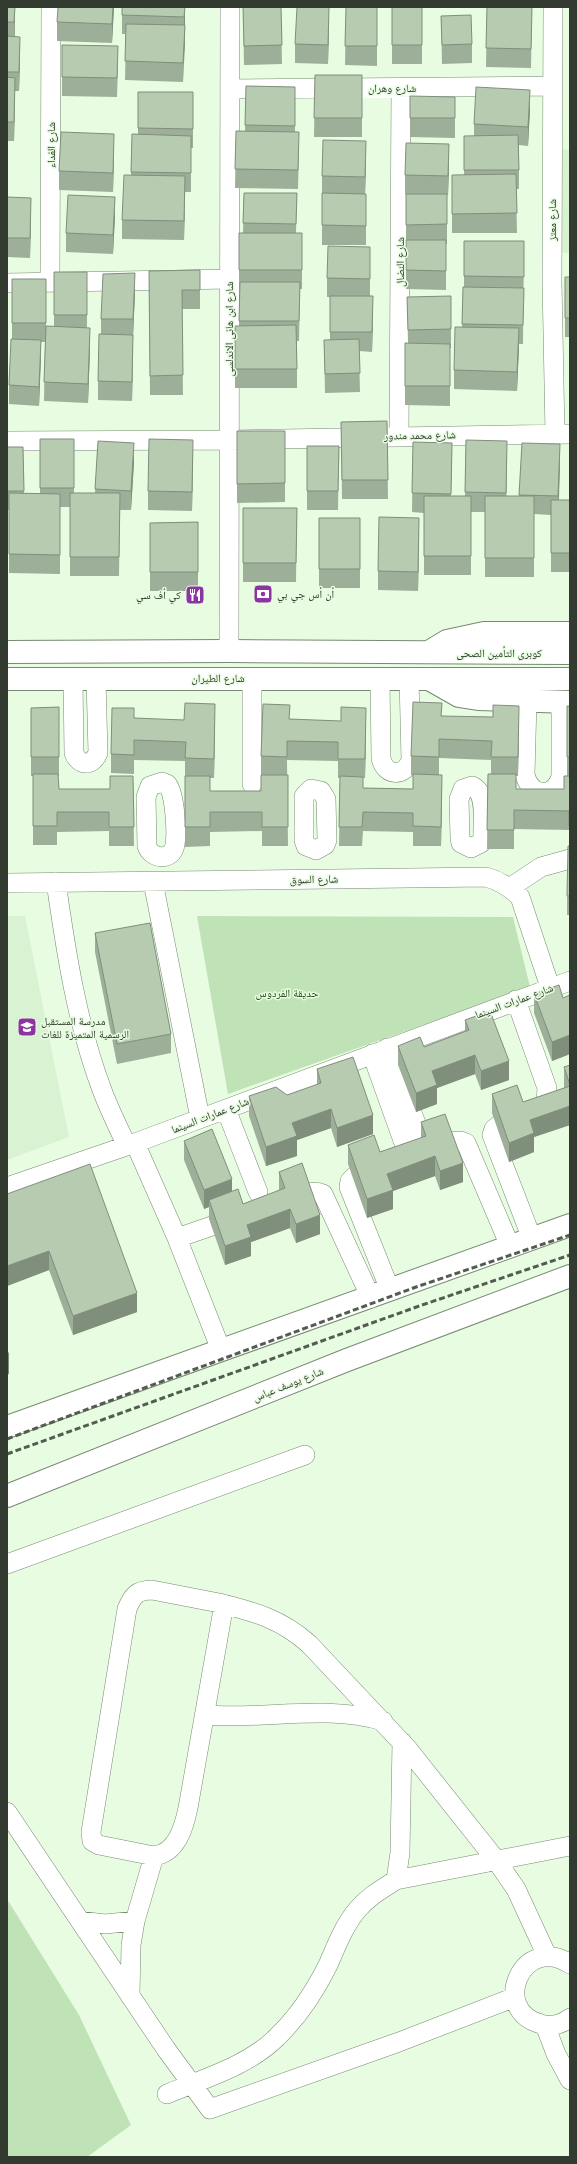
<svg xmlns="http://www.w3.org/2000/svg" width="577" height="2164" viewBox="0 0 577 2164" font-family="Inter,'Noto Naskh Arabic',sans-serif">
  <style>
    .built { fill: #d9f3d2 }
    .green { fill: #bfe2b6 }
    .lines { fill: none; stroke-linecap: round; stroke-linejoin: round }
    .minor-casing { stroke: #778a72; stroke-width: 20 }
    .secondary-casing { stroke: #778a72; stroke-width: 24 }
    .minor { stroke: #fff; stroke-width: 19 }
    .secondary { stroke: #fff; stroke-width: 22 }
    .rail { stroke: #535d4f; stroke-width: 3; stroke-dasharray: 6 3; stroke-linecap: butt }
    .wall { fill: #9daf98 }
    .shaded-wall { fill: #808e7c }
    .building { fill: #b7cbb1; stroke: #808e7c }
    .labels { text-anchor: middle; dominant-baseline: central; stroke-width: 3; stroke-linejoin: round; paint-order: stroke }
    .street-label { font-size: 11px; fill: #333b30; stroke: #e7fce1 }
    .poi-label { font-size: 11px; fill: #333b30; stroke: #e7fce1; text-anchor: start }
    .park-label { font-size: 11px; fill: #1f4e0f; stroke: #e7fce1 }
  </style>
  <rect width="100%" height="100%" fill="#e7fce1"/>
  <path class="built" d="M559,149L570,150V253H557Z
    M7,916H25L69,1137L7,1160Z"/>
  <path class="green" d="M197,916L513,917L530,987L228,1094Z
    M7,1899L79,2015L131,2125L87,2157H7Z"/>
  <g class="lines">
    <defs>
      <path id="minor" d="M553,7L552,281L555,434
        M230,89L553,86
        M50,282L51,7
        M7,283L230,279
        M399,435L401,88
        M7,441L228,440L570,434
        M229,651L230,7
        M252,678V784
        M380,678L381,758C385,777 405,777 411,760L409,678
        M73,679L74,753C79,766 92,767 98,753L96,679
        M527,701L525,775C531,797 553,799 561,777V702
        M162,782L167,784C175,793 177,832 175,845C172,862 151,859 147,846L146,797L150,786Z
        M472,786C488,793 482,823 483,838L481,843L471,848L461,843L460,838L459,799L463,789Z
        M311,789L321,791L326,799L327,840L325,845L316,850L306,846L304,840V796Z
        M56,882C66,952 77,1024 102,1090C109,1109 118,1127 127,1146
        M153,882L200,1118
        M7,883L486,877C500,881 510,887 520,897L550,987
        M511,887L541,867L570,859
        M516,1000L547,1088L546,1104L541,1110L499,1125L494,1129L492,1135L532,1239
        M387,1048L424,1144C438,1154 451,1135 466,1143L510,1246
        M372,1054L406,1149L400,1160L355,1176L350,1181L349,1187L390,1290
        M226,1109L258,1192
        M135,1143L177,1238L221,1350
        M7,1187L135,1143L570,981
        M287,1200C299,1196 311,1189 323,1194L371,1298
        M177,1238L235,1218
        M7,1564L305,1455
        M224,1604L188,1808C184,1827 177,1853 154,1856L99,1845L92,1841L91,1832L127,1609C133,1595 137,1590 152,1590L219,1603C255,1612 281,1619 309,1644L407,1748L496,1860L516,1889L547,1956
        M205,1715C265,1720 324,1704 383,1721
        M7,1812L166,2049L210,2109L399,2042L515,1997
        M396,1880L400,1853L402,1742
        M80,1921L105,1924L135,1921
        M570,1964C523,1933 489,2010 541,2024C551,2027 562,2024 570,2018
        M130,1996L131,1945L135,1921L154,1856
        M545,2025L556,2054L570,2080
        M167,2094C203,2079 250,2065 277,2037C298,2017 315,1991 328,1965C336,1947 344,1925 358,1909C369,1896 382,1889 396,1880L570,1846"/>
      <path id="secondary" d="M432,650L447,641L484,633H570
        M7,652L229,651L570,653
        M7,679H570
        M429,679L459,696L478,699L570,702
        M7,1427L570,1225
        M7,1496L347,1360L570,1276"/>
    </defs>
    <use href="#minor" class="minor-casing"/>
    <use href="#secondary" class="secondary-casing"/>
    <use href="#minor" class="minor"/>
    <use href="#secondary" class="secondary"/>
    <path class="rail" d="M7,1439L416,1287L570,1235
      M7,1454L422,1305L570,1255"/>
  </g>
  <path class="wall" d="M7,7H15V36L20,56L19,91H15L14,141H7Z
    M114,7L112,43L57,41V22Z
    M185,7L183,82L125,80L126,34H122V15Z
    M243,7H281L282,64L244,65Z
    M346,7H377V66L345,65Z
    M392,7H422V64H392Z
    M487,7H532L531,68L486,67Z
    M441,16L472,44V63L442,64Z
    M329,22L328,64L295,63V44Z
    M118,65L117,97L62,96V77Z
    M315,75H362V137H314Z
    M246,86L295,87V132L299,151L298,189L235,188L236,131H245Z
    M138,92H193V148H191V192H185L184,240L122,239V220L131,175L132,134H138Z
    M455,97V138L410,137V118Z
    M530,109L528,146L519,145V189H516L517,233H452V175H464V136H474V124Z
    M114,154L113,192L59,190V171Z
    M366,160L365,194H366V245H322V176Z
    M449,163L448,195H447V244H446V290L406,289V194H420H405V175Z
    M244,193H297L296,233H302V289H300L299,341H297V388H235V326H239V233H243Z
    M7,197L31,217L30,258L7,257Z
    M115,216L113,254L66,252V233Z
    M464,241H524L523,344H519L517,391L454,389V370L462,327L463,287H464Z
    M370,266V296L373,315L372,352L359,351L360,392L325,393L324,340H330V297H327V278Z
    M200,270V309H182L183,395H150L149,271Z
    M54,272H87V328L90,347L88,403L44,401L45,342H41L39,406L9,404V385L12,339V279H46V327H54Z
    M565,277H570V337H565Z
    M135,292L133,335V354L132,401L98,400V381L101,334V319Z
    M407,297L451,329V348H450V406L405,405V343H408Z
    M387,421L388,499H342L341,422Z
    M237,431H285V502L237,503Z
    M40,439H74V493H95L98,441L134,462L131,510H120L119,576H70V507H60V574L9,573V510H7V447H23L24,493L40,494Z
    M466,440L507,460L506,496H519L522,443L560,463L559,500H570V572H551V515L534,514V577H485V512H471V575H424V513L412,512L413,442L452,443L451,496H465Z
    M307,446H339L338,510H307Z
    M193,459L192,511L148,510V491Z
    M243,508H297L296,582H243Z
    M319,518H360V588H319Z
    M198,522V591H150V523Z
    M419,537L418,591L378,590V571Z
    M567,706H570V846H569V830L514,829V849H487L488,774H491V760L439,758V775L442,794L441,846H413V832L363,831L362,846H339L340,778H338V761L287,760L288,846H262V831L210,832V846L185,847V761L134,760V774L111,773V754L134,718L215,723L214,778H210V791H261V756L290,719L366,727L365,778H363V788L413,789V775H411V756L442,716L519,725L518,776H516V789H564L567,776Z
    M59,707V776H58L59,789H110L133,776L134,846H109V831L57,832V845H33V776H31V708Z
    M570,846V915H567V896Z
    M95,933L171,1034V1053L117,1064L95,952Z
    M534,994L563,998L570,995V1054L552,1061L534,1013Z
    M465,1020L509,1080L481,1090L475,1074L437,1088V1104L416,1112L398,1065V1046L424,1047L465,1031Z
    M570,1065V1125L534,1137V1152L509,1162L492,1113V1094L523,1102L564,1088V1067Z
    M317,1069L373,1134L337,1147L331,1128L297,1140V1156L266,1166L249,1116V1096L287,1095L317,1085Z
    M421,1122L463,1182L440,1190L435,1176L393,1191V1209L367,1218L348,1164V1145L380,1152L421,1138Z
    M184,1141L243,1204L279,1191V1172L320,1234L296,1243L290,1228L251,1242V1256L225,1265L209,1219V1207L204,1209L184,1160Z
    M7,1194L137,1312L73,1335L49,1270L7,1286Z"/>
  <path class="shaded-wall" d="M15,7L14,41V22Z
    M113,7H114L112,43V24Z
    M185,7V44L183,82L184,17Z
    M329,7V22L328,64V45Z
    M20,37V56L19,91V72Z
    M15,78V97L14,141V122Z
    M530,90V109L528,146V127Z
    M114,134V154L113,192V173Z
    M366,141V160L365,196V177Z
    M449,144V163L448,195V176Z
    M185,176V196L184,240V221Z
    M115,197V216L113,254V235Z
    M31,198V217L30,258V238Z
    M135,273V292L133,338V319Z
    M373,296V315L372,352V332Z
    M90,328V347L88,403V384Z
    M519,328V347L517,391V372Z
    M133,335V354L132,401V382Z
    M41,340V359L39,406V387Z
    M193,440V459L192,511V492Z
    M507,441V460L506,512V493Z
    M134,443V462L131,510V491Z
    M560,444V463L558,515V496Z
    M419,518V537L418,591V572Z
    M215,704V723L214,778V759Z
    M519,706V725L518,776V757Z
    M366,708V727L365,778V759Z
    M442,775V794L441,846V827Z
    M570,1035V1054L552,1061V1042Z
    M475,1055V1074L437,1088V1104L416,1112V1093L432,1071Z
    M509,1061V1080L481,1090V1071Z
    M570,1106V1125L534,1137V1152L509,1162V1143L530,1120Z
    M331,1109V1128L297,1140V1156L266,1166V1147L292,1123Z
    M373,1115V1134L337,1147V1128Z
    M435,1156V1176L393,1191V1209L367,1218V1199L387,1174Z
    M463,1163V1182L440,1190V1171Z
    M232,1179V1198L209,1200V1207L204,1209V1190Z
    M290,1209V1228L251,1242V1256L225,1265V1246L247,1225Z
    M320,1215V1234L296,1243V1224Z
    M49,1251V1270L7,1286V1266Z
    M137,1293V1312L73,1335V1316Z
    M9,1355V1374L7,1375V1356Z"/>
  <path class="building" d="M7,7H15L14,22H7Z
    M58,7H113L112,24L57,22Z
    M122,7H185L184,17L122,15Z
    M243,7H281L282,45L244,46Z
    M297,7H329L328,45L295,44Z
    M346,7H377V46H345Z
    M392,7H422V45H392Z
    M487,7H532L531,49L486,48Z
    M471,15L472,44L442,45L441,16Z
    M126,24L185,25L183,63L125,61Z
    M7,36L20,37L19,72H7Z
    M62,45L118,46L117,78L62,77Z
    M315,75H362V118H314Z
    M7,77L15,78L14,122H7Z
    M246,86L295,87V126L245,125Z
    M476,87L530,90L528,127L474,124Z
    M138,92H193V129L138,128Z
    M410,96L455,97V118H410Z
    M236,131L299,132L298,170L235,169Z
    M61,132L114,134L113,173L59,171Z
    M132,134L191,136V173L131,172Z
    M518,135L519,170H464V136Z
    M323,140L366,141L365,177L322,176Z
    M406,143L449,144L448,176L405,175Z
    M516,174L517,213L452,214V175Z
    M124,175L185,176L184,221L122,220Z
    M244,193H297L296,224L243,223Z
    M322,193L366,194V226L322,225Z
    M406,194H447V224L406,225Z
    M68,195L115,197L113,235L66,233Z
    M7,197L31,198L30,238H7Z
    M239,233H302V270H239Z
    M406,240H446V271L406,270Z
    M464,241H524V277L464,276Z
    M328,246L370,247V279L327,278Z
    M200,270V290H182L183,375L150,376L149,271Z
    M54,272H87V315H54Z
    M135,273L133,319H101L103,274Z
    M565,277H570V318H565Z
    M12,279H46V323H12Z
    M240,282H300L299,321H239Z
    M463,287L524,288L523,325L462,324Z
    M330,296H373L372,332H330Z
    M451,296V329L408,330L407,297Z
    M296,325L297,369H235V326Z
    M46,326L90,328L88,384L44,382Z
    M455,327L519,328L517,372L454,370Z
    M99,334L133,335L132,382L98,381Z
    M11,339L41,340L39,387L9,385Z
    M359,339L360,373L325,374L324,340Z
    M405,343L450,344V386H405Z
    M387,421L388,480H342L341,422Z
    M237,431H285V483L237,484Z
    M40,439H74V488H40Z
    M149,439L193,440L192,492L148,491Z
    M466,440L507,441L506,493L465,492Z
    M98,441L134,443L131,491L95,489Z
    M413,442L452,443L451,494L412,493Z
    M522,443L560,444L558,496L519,495Z
    M307,446H339L338,491H307Z
    M7,447H23L24,491H7Z
    M9,493L60,494V555L9,554Z
    M70,493H120L119,557H70Z
    M424,496H471V556H424Z
    M485,496H534V558H485Z
    M551,500H570V553H551Z
    M243,508H297L296,563H243Z
    M379,517L419,518L418,572L378,571Z
    M319,518H360V569H319Z
    M198,522V572H150V523Z
    M413,702L442,703L441,716L493,717V705L519,706L518,757H491L492,741L439,739V757L411,756Z
    M185,703L215,704L214,759L185,758L186,742L134,740V755L111,754L112,708H134V718L184,720Z
    M263,704L290,705L289,719L341,721V707L366,708L365,759H338V742L287,741V757L261,756Z
    M567,706H570V757H567Z
    M59,707V757H31V708Z
    M33,774H58L59,789H110V776H133L134,827H109V812H57V826H33Z
    M413,774L442,775L441,827L413,826V813L363,812L362,827H339L340,776L363,777V788L413,789Z
    M488,774H516V789H564V776H570V827L569,826V811L514,810V830H487Z
    M261,775H288V827H262V812H210V827H185V776H210V791H261Z
    M568,846H570V896H567Z
    M150,923L171,1034L117,1044L95,933Z
    M559,985L563,998L570,995V1035L552,1042L534,994Z
    M490,1011L509,1061L481,1071L475,1055L432,1071L437,1085L416,1093L398,1046L420,1037L424,1047L469,1030L465,1020Z
    M353,1057L373,1115L337,1128L331,1109L292,1123L297,1136L266,1147L249,1096L276,1087L287,1095L321,1083L317,1069Z
    M570,1065V1085L564,1067Z
    M517,1085L523,1102L570,1086V1106L530,1120L534,1133L509,1143L492,1094Z
    M445,1114L463,1163L440,1171L435,1156L387,1174L393,1190L367,1199L348,1145L374,1135L380,1152L426,1136L421,1122Z
    M212,1129L232,1179L204,1190L184,1141Z
    M302,1163L320,1215L296,1224L290,1209L247,1225L251,1237L225,1246L209,1200L238,1189L243,1204L285,1188L279,1172Z
    M90,1164L137,1293L73,1316L49,1251L7,1266V1194Z
    M7,1350L9,1355L7,1356Z"/>
  <defs>
    <symbol id="bank-square" viewBox="-11 -11 22 22"><rect x="-9" y="-9" width="18" height="18" rx="4" fill="#8c35a2" stroke="#e7fce1"/><path d="M-6-4H6V4H-6ZM0-2.3a2.3 2.3 0 1 0 0 4.6a2.3 2.3 0 1 0 0-4.6Z" fill="#fff"/></symbol>
    <symbol id="restaurant-square" viewBox="-11 -11 22 22"><rect x="-9" y="-9" width="18" height="18" rx="4" fill="#8c35a2" stroke="#e7fce1"/><path d="M-5-6h1v4h1v-4h1v4h1v-4h1v5L-1.5 .5V6h-2V.5L-5-1ZM5-6V6H3V1.5H1.5Q1.5-4 5-6Z" fill="#fff"/></symbol>
    <symbol id="school-square" viewBox="-11 -11 22 22"><rect x="-9" y="-9" width="18" height="18" rx="4" fill="#8c35a2" stroke="#e7fce1"/><path d="M0-5L7-2L0 1L-7-2ZM-4 1L0 2.5L4 1V4Q0 6-4 4Z" fill="#fff"/></symbol>
  </defs>
  <g fill-rule="evenodd">
    <use href="#bank-square" x="252" y="583" width="22" height="22"/>
    <use href="#restaurant-square" x="184" y="584" width="22" height="22"/>
    <use href="#school-square" x="16" y="1016" width="22" height="22"/>
  </g>
  <g class="labels">
    <g class="street-label">
      <text x="392" y="88">شارع وهران</text>
      <text transform="translate(51 145) rotate(-90)">شارع الفداء</text>
      <text transform="translate(552 220) rotate(-90)">شارع معتز</text>
      <text transform="translate(400 262) rotate(-90)">شارع النضال</text>
      <text transform="translate(229 329) rotate(-90)">شارع ابن هانى الاندلسى</text>
      <text transform="translate(420 435) rotate(-1)">شارع محمد مندور</text>
      <text x="499" y="653">كوبرى التأمين الصحى</text>
      <text x="218" y="678">شارع الطيران</text>
      <text transform="translate(314 879) rotate(-1)">شارع السوق</text>
      <text transform="translate(514 1001) rotate(-20)">شارع عمارات السينما</text>
      <text transform="translate(210 1115) rotate(-21)">شارع عمارات السينما</text>
      <text transform="translate(288 1384) rotate(-22)">شارع يوسف عباس</text>
    </g>
    <g class="poi-label">
      <text x="277" y="594">أن أس جي بي</text>
      <text x="181" y="595" text-anchor="end">كي أف سي</text>
      <text x="41" y="1021">مدرسة المستقبل<tspan x="41" dy="13">الرسمية المتميزة للغات</tspan></text>
    </g>
    <g class="park-label">
      <text x="287" y="993">حديقة الفردوس</text>
    </g>
  </g>
  <rect width="577" height="2164" fill="none" stroke="#333b30" stroke-width="16"/>
</svg>
